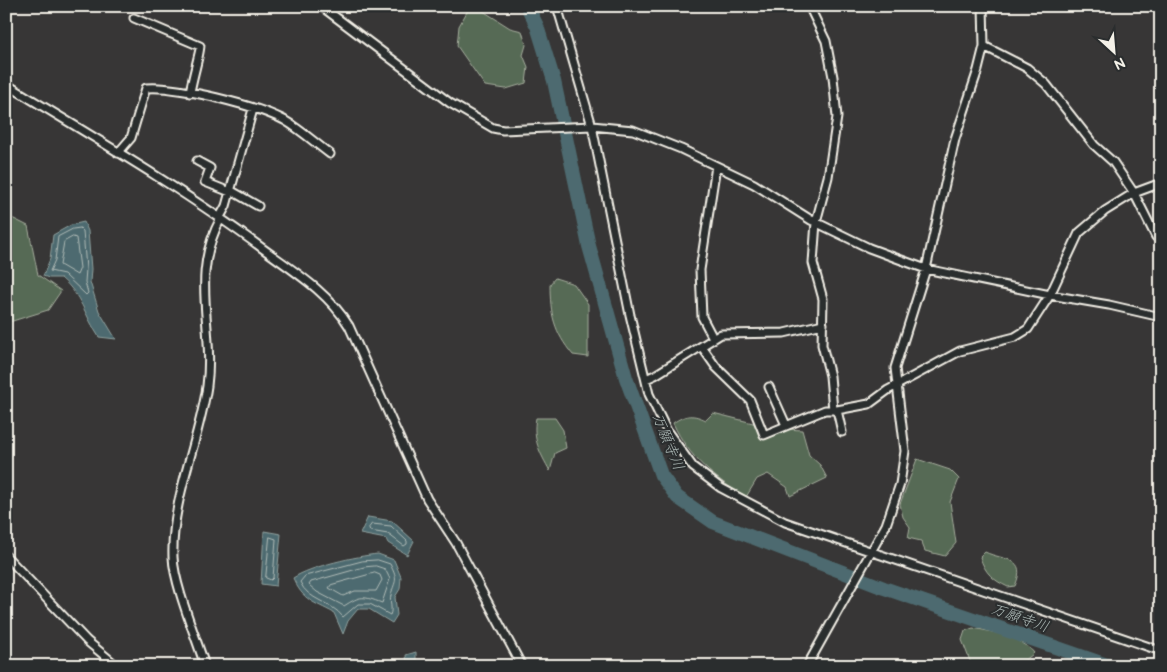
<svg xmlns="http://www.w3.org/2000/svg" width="1167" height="672" viewBox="0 0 1167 672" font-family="'Balsamiq Sans','Klee One',sans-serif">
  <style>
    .green { fill: #576a55; stroke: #a6ae9e }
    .water { fill: #4d6b6f; stroke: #90a19f }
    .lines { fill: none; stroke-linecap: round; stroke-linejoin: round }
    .shore { stroke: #b1bbb8; stroke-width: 1 }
    .river { stroke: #4d6b6f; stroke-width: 14 }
    .minor-casing { stroke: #f4f1e8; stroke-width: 11 }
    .minor { stroke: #2a2d2e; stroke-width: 7 }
    .labels { text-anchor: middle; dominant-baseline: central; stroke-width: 4; stroke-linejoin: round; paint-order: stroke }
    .water-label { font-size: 15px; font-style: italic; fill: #a9b5b2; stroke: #2a2d2e }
  </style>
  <rect width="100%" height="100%" fill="#373636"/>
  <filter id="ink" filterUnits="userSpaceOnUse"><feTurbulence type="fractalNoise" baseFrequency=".02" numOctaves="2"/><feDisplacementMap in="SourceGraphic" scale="10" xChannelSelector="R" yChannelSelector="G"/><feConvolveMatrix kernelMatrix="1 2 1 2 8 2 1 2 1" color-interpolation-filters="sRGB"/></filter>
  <g filter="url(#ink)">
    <path class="green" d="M480,9L510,28L522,31L526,45L523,55L528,67L526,83L506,89L485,86L457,46L459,26L468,10Z
      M6,215L28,226L38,275L61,291L48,310L6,323Z
      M555,278L574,284L588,304V357L573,355C554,332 550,314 550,284Z
      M713,413L757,424L762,439L786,429L802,430L809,455L820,465L827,478L790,496L787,487L768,474L757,479L746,497C714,478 689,458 673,423C686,414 693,414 706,420Z
      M536,418H555L563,430L566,448L555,453L550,471C540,453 532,439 536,418Z
      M917,459L950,470L959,479L950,502L956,543L945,556L925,551L921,541L908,538L910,527L903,517L900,504Z
      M985,552C1004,561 1028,556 1015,586L1008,587C993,580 985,573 980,557Z
      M973,628C993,632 1022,637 1034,653C1018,669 996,666 975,666L970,661L962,640L965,631Z"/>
    <path class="water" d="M84,222L88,231L91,269L90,282L99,311L116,339L99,337C85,316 81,294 61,278H49L43,276L50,259L53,235L71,225Z
      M368,517L392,521L414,541L407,555L388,543L386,539L360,534Z
      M264,531L281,534L276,586L261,584Z
      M378,554L394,560L401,577L400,589L395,597L397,615L392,623L369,609H358L348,621L343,634L334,613C314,602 303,601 293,578C311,566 357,556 378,554Z
      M416,652V666H407L406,655Z"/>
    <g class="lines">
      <path class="shore" d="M73,229L80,228L83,231L86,269L85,282L88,293L86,295L64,274L50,271L55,260L58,237Z
        M73,237L76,238L80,268L77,275L60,265L64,242Z
        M372,524L391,526L407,541V544L404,546L388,534L370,531L369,528Z
        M270,537L276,539L273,578L271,580L266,578Z
        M378,560L390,564C399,582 395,579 391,595C389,602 393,609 390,615L370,604H358L343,617C331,601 308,601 300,582L305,576L362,561Z
        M376,566L385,569L390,579L382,603C363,596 361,595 344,606L317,592L309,585L311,582L364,567Z
        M375,573L380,575L382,580L376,591H355L343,596L329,588L331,585Z"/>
      <path class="river" d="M527,6L537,26L554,81L589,246L626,378L661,475L677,497L713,522L884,588L1110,666"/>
      <defs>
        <path id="minor" d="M321,6L450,103L493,128L503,130L592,126L633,130L681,149L754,184L811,220L869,248L926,269L1050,295L1109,305L1161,317
          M557,6L592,126L630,315L649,394L667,431L693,467L721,488L785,522L1161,651
          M809,6L826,41L833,77L837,117L828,177L816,222L813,263L823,299L822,345L830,376L833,410
          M134,18L200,46C201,49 191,83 190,93
          M984,46L1027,68L1046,84L1094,145L1113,162L1134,193L1156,237L1161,239
          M6,84C93,137 181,188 262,248C295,272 328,292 349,326L427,499L456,543L522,666
          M118,153L131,138L146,88C176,85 257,106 284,120C300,129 315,143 330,154
          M197,161L210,168L205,182L230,192
          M230,190L258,206
          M220,217L226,206L253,109
          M713,338L702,317L700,270L716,166
          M702,347L716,367L750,400L764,435L825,410H837L869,404L888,390L960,351L1015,337L1028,329L1050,295L1079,233L1105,211L1134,193L1161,183
          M646,379L655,375L721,334L784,333L823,324
          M769,387L786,425
          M837,410L842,432
          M6,556L87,641L117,666
          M205,666C196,637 174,585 173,557C171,500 199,442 207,386C215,326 189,277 221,218
          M807,666L886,525L900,484L905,451L895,368L926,269L955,139L978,70L984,46L983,6"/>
      </defs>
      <use href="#minor" class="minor-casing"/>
      <use href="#minor" class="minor"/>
    </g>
  </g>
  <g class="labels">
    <g class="water-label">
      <text transform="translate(668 442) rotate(68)">万願寺川</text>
      <text transform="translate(1020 618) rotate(19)">万願寺川</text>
    </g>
  </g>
  <rect width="1167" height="672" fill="none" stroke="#2a2d2e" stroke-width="25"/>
  <rect x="12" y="12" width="1142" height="647" fill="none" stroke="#f4f1e8" stroke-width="2" filter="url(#ink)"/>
  <g transform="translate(1114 52) rotate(154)" stroke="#2a2d2e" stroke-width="4" paint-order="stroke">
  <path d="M0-4L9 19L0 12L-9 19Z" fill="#f4f1e8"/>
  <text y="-8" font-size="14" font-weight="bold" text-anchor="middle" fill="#f4f1e8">N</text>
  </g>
</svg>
